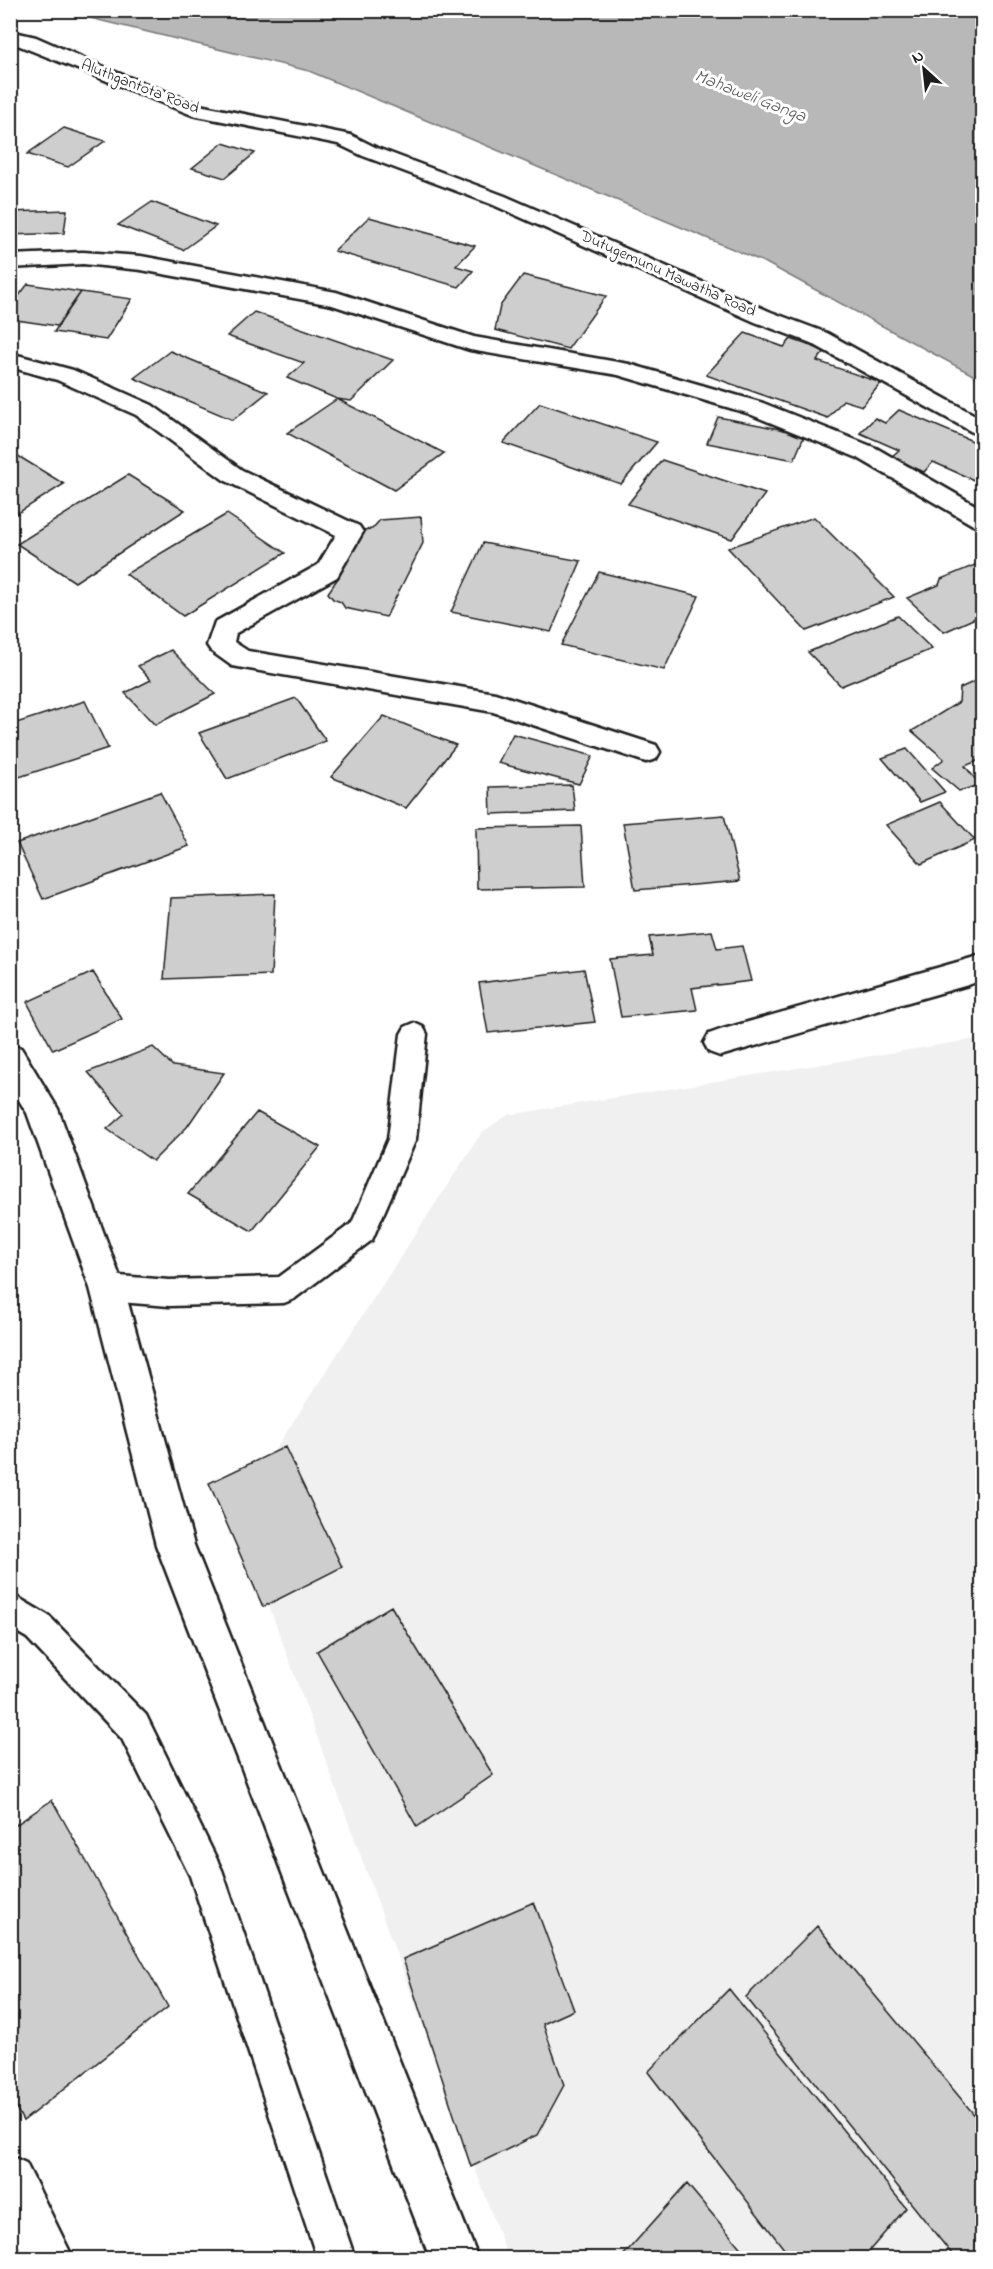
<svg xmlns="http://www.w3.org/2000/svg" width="993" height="2269" viewBox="0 0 993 2269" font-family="'Indie Flower',sans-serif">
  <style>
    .built { fill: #f0f0f0 }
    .water { fill: #b8b8b8; stroke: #7a7a7a; stroke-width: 1.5 }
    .building { fill: #cecece; stroke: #1c1c1c; stroke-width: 1.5 }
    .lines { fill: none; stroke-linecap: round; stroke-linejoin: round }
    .service-casing { stroke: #1c1c1c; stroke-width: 5 }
    .minor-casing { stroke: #1c1c1c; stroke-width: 5 }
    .tertiary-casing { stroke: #1c1c1c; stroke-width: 5 }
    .service { fill: #fff; fill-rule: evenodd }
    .minor { fill: #fff; fill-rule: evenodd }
    .tertiary { fill: #fff; fill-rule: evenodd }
    .labels { text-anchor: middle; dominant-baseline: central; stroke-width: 6; stroke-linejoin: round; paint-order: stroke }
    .far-street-label { font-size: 16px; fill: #1c1c1c; stroke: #fff }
    .far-water-label { font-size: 18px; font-style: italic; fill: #5a5a5a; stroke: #fff }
  </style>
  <rect width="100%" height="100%" fill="#fff"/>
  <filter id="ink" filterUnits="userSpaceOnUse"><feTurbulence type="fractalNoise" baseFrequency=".0167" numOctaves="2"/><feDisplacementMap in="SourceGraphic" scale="12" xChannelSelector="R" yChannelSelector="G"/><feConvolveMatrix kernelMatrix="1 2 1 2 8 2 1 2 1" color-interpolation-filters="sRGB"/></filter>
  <g filter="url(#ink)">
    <path class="built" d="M982,1038V2258H508L245,1540L241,1502L482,1132L508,1115Z"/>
    <path class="water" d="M61,11H982V380L766,263L309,71Z"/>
    <path class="building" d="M64,128L105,141L68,167L27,154Z
      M223,143L255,153L225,178L192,168Z
      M152,202L216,226L183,250L118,225Z
      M67,210L64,233L10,235V212Z
      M369,217L475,246L456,266L473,271L459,287L334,251Z
      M523,275L606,296L568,349L495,330L500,306Z
      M28,284L81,292L57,326L10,319V307Z
      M81,292L132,299L106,340L54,332Z
      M254,312L393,360L351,401L337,399L287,378L304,363L227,336Z
      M745,333L784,347L791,339L825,351L817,361L881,383L862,406L843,400L828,418L706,375Z
      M170,351L268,392L233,420L134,378Z
      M337,399L444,453L394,490L287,433Z
      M540,403L657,442L621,484L503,443Z
      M899,410L982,445V474L976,481L933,462L924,472L891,457L899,450L860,433L875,418L885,423Z
      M718,417L805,434L794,460L707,443Z
      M10,451L64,484L10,518Z
      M662,460L765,494L732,539L628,504Z
      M128,475L185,510L75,582L17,544Z
      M227,514L285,553L183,616L126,574Z
      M421,517L423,543L386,617L345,608L341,602L333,599L328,593L340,575L331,572L361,530L372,529L380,520Z
      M814,517L894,597L806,631L728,548Z
      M483,543L581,561L551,632L451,612Z
      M982,562V615L944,632L907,598L939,585L941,579Z
      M599,572L699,596L664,670L561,645Z
      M898,616L932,649L841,686L808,652Z
      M171,650L215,694L155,725L125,693L151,680L138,666Z
      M982,678V759L965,766L980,785L959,791L932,768L944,759L912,731L959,702L960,688Z
      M296,698L326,741L227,779L199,733Z
      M85,701L108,748L10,780V725Z
      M384,716L456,745L406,808L331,777Z
      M513,734L593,756L579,784L498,763Z
      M907,749L945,792L920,802L882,758Z
      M572,785L575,811L491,814L490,787Z
      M160,792L189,846L43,899L17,843Z
      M940,802L975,840L921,864L886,825Z
      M724,815L740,881L635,890L623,823Z
      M581,826L585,887L477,889L476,828Z
      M275,894L271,975L164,979L171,898Z
      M712,931L717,949L742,946L751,981L692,988L697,1010L621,1017L610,959L653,955L649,937Z
      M584,969L595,1022L488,1033L479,983Z
      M93,972L122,1019L53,1050L27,1002Z
      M153,1047L173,1066L224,1073L187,1127L153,1161L107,1129L124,1114L88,1072Z
      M257,1112L320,1147L252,1231L188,1194Z
      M285,1447L342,1567L263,1607L209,1483Z
      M391,1606L493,1775L417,1827L317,1651Z
      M52,1800L168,2007L23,2121L10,2096V1829Z
      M534,1902L574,2010L543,2024L564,2085L537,2135L471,2167L403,1959Z
      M817,1926L982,2124V2258H955L746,1997Z
      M729,1989L906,2208L863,2258H791L648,2072Z
      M687,2184L749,2258H621Z"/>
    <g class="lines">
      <defs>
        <path id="service" d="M414,1023L423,1027L427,1034L416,1139L372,1240L294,1299L284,1303L169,1306L107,1301L97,1297L93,1288L97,1279L107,1275L169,1280L279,1277L352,1223L388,1139L401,1034L405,1027Z
          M10,1593L49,1616L146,1715L222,1870L355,2258H317L190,1876L122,1739L27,1638L10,1628Z"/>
        <path id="minor" d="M83,252L141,256L336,292L474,337L629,364L763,403L876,448L982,509V527L973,525L858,458L747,413L618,375L470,350L332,305L141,270L83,264L10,268V255Z
          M10,353L73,370L152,405L242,470L359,526L363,532L337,577L236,633L234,642L248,651L495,693L656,745L660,752L656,759L646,762L493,712L232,666L211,651L207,645L215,622L318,565L336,535L224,480L136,415L57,380L10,367Z
          M982,955V980L968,985L720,1056L709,1052L704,1043L709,1034L720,1030Z
          M10,1044L21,1048L58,1109L124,1288L194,1545L478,2258H430L156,1545L90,1288L27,1113L10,1086Z
          M10,2156L26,2163L73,2258H24L10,2230Z"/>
        <path id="tertiary" d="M10,31L36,37L118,73L204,106L351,135L377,148L505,196L771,312L827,333L982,419V435L974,433L811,343L755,322L491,204L363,156L338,144L192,115L10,42Z"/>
      </defs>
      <use href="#service" class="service-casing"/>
      <use href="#minor" class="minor-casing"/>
      <use href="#tertiary" class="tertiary-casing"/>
      <use href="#service" class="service"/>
      <use href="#minor" class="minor"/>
      <use href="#tertiary" class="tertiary"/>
    </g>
  </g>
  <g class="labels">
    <g class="far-street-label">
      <text transform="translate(140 87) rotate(21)">Aluthgantota Road</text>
      <text transform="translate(668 274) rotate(24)">Dutugemunu Mawatha Road</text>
    </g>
    <g class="far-water-label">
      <text transform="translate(750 97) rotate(21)">Mahaweli Ganga</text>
    </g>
  </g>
  <rect width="993" height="2269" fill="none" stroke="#fff" stroke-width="36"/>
  <rect x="18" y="18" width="957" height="2233" fill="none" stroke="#1c1c1c" stroke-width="2" filter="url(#ink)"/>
  <g transform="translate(924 69) rotate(333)" stroke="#ffffff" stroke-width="4.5" paint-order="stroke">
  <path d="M0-4.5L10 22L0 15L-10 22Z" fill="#1c1c1c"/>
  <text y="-9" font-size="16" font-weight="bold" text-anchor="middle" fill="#1c1c1c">N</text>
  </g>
</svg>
